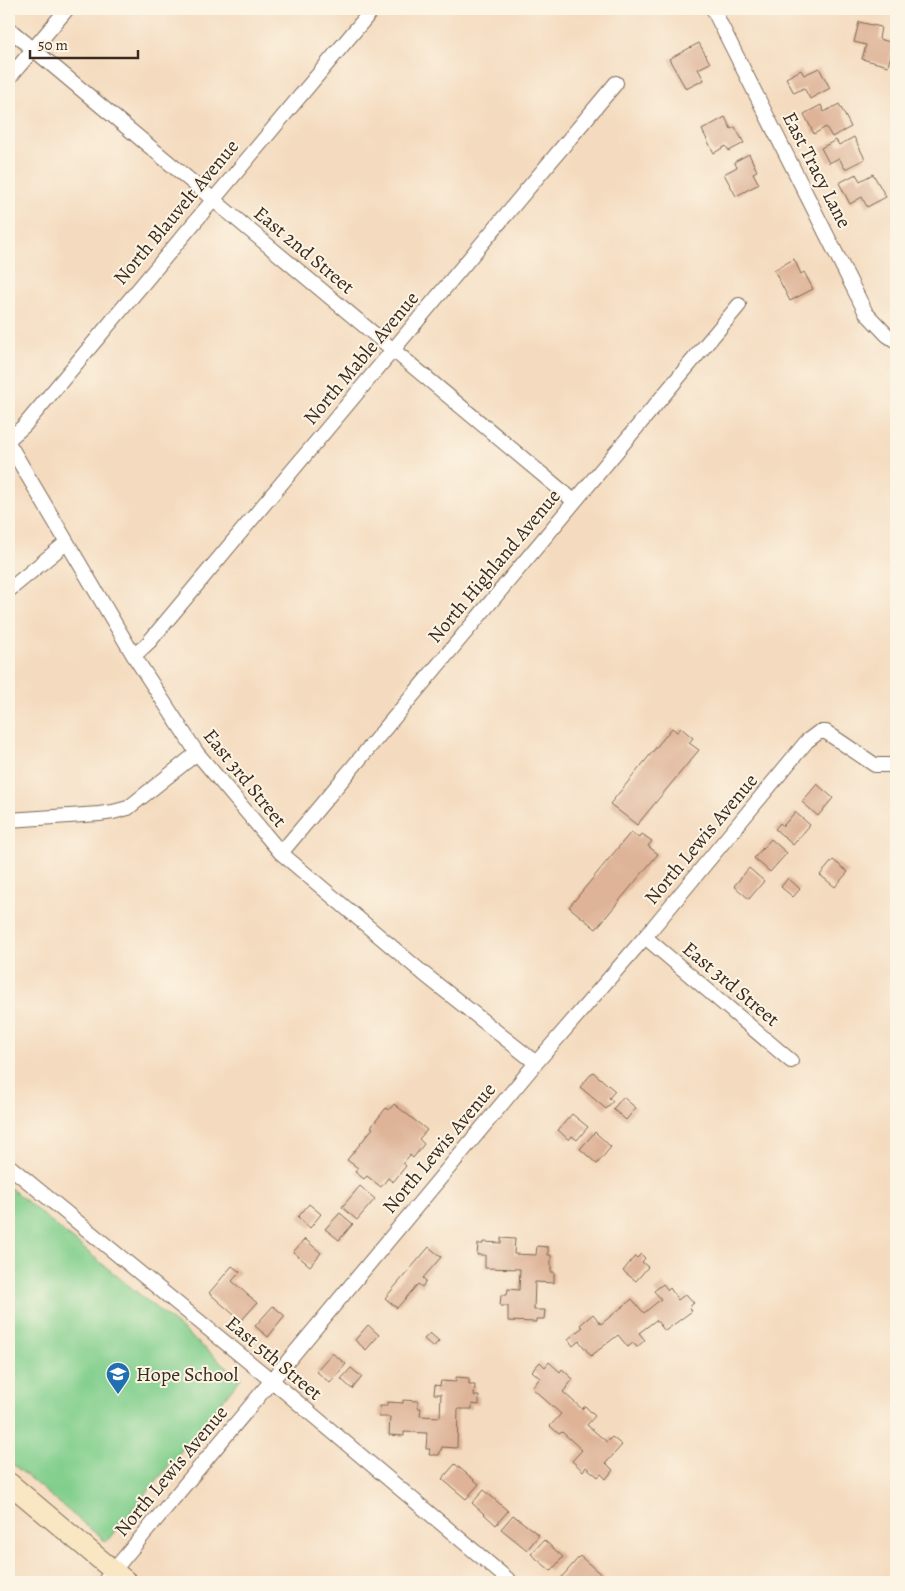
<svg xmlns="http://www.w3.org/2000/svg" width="905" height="1591" viewBox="0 0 905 1591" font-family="Alegreya,serif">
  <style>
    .green { fill: #82cf8d; stroke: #5e7c56 }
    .building { fill: #deb397 }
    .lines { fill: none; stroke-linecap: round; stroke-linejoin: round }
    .minor-casing { stroke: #7c6856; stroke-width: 16 }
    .secondary-casing { stroke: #7c6856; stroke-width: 22 }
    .minor { stroke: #fff; stroke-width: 14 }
    .secondary { stroke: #f9e7c3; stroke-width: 20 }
    .labels { text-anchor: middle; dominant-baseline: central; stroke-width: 4; stroke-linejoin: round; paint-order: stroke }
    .street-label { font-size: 20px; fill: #3b2a1e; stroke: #fcf5e5 }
    .poi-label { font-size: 20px; fill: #3b2a1e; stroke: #fcf5e5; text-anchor: start }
  </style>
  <rect width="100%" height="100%" fill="#fcf5e5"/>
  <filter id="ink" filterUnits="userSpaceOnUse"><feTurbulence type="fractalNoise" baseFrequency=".02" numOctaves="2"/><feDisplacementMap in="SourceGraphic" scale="10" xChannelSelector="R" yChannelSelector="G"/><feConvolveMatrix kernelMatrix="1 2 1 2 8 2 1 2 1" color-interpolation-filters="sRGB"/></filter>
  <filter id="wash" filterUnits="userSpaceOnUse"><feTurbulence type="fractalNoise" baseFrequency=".0096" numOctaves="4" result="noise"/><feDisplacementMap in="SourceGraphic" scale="20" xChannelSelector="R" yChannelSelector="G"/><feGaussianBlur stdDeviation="1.12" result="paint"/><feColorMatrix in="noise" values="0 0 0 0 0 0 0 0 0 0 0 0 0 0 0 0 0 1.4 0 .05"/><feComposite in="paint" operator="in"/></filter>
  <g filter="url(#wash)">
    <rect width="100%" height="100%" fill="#f4dbbf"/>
    <path class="green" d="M9,1187L241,1378L106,1542L9,1461Z"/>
    <g id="blocks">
      <path class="building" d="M859,22L881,27L879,39L894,43L888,66L862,59L866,45L854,42Z
        M699,43L710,63L698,69L704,80L686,89L669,59Z
        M819,68L830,88L810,99L804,88L794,93L786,78L801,70L804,75Z
        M839,104L851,127L832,137L826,127L814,134L804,114L821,105L824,112Z
        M725,117L731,129L735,127L744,143L729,151L726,146L714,153L702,130Z
        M854,137L865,159L845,169L839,158L829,163L821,148L836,140L839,145Z
        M749,154L757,171L753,173L759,184L736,196L724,174L737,167L734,162Z
        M856,174L860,181L873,174L886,197L867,207L862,197L850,204L839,183Z
        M794,259L801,274L804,272L813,289L790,301L774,270Z
        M672,728L677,732L681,728L693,738L689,743L699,750L637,825L610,804Z
        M817,784L833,798L818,816L802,802Z
        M795,812L810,825L793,845L775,829L780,823L783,826Z
        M631,832L639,838L642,834L652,841L648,846L658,854L596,929L569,907Z
        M771,839L787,853L770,872L754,858Z
        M833,860L848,872L835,887L820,875Z
        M749,868L764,881L749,899L734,886Z
        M788,878L800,889L793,897L781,887Z
        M593,1072L615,1091L609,1098L613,1101L606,1109L580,1087Z
        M623,1097L636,1108L626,1120L613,1109Z
        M394,1104L427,1130L419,1139L424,1144L413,1158L410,1155L403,1163L406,1166L393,1182L388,1178L381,1187L367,1176L364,1179L355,1172L358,1168L347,1160L373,1128L371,1127L386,1108L389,1110Z
        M572,1114L588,1127L577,1140L572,1136L569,1140L558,1130Z
        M595,1132L611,1147L597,1164L580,1149Z
        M360,1186L375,1199L357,1220L342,1207Z
        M309,1204L321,1214L310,1228L298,1217Z
        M340,1213L353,1224L339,1240L325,1229Z
        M501,1238L515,1239L514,1254L536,1255L537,1246L548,1247V1255H551V1272H554V1283L535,1282L534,1310H545L544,1319H536V1322L508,1321V1306H500L501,1295H507L508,1289L519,1290L520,1269L485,1268V1255H477L478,1244H483V1242L501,1243Z
        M305,1239L321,1253L310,1266L293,1252Z
        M429,1247L441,1257L423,1278L426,1281L422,1287L418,1284L397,1308L385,1298Z
        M641,1254L645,1258L642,1262L648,1267L636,1281L623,1271L635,1256L637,1258Z
        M232,1266L240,1272L232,1281L257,1303L241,1321L209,1293Z
        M663,1284L668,1290L670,1288L678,1300L686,1294L694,1303L689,1307L692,1311L665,1331L656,1320L639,1333L645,1340L637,1347L633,1343L628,1347L618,1335L591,1356L579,1341L573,1346L568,1339L583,1327L580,1325L593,1314L601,1324L632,1299L644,1313L661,1299L654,1291Z
        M273,1306L285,1316L268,1337L255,1326Z
        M368,1325L379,1335L366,1350L355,1340Z
        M430,1333L439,1341L433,1347L424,1339Z
        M332,1353L346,1364L330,1383L316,1371Z
        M540,1362L545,1367L549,1362L560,1372L562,1369L573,1379L563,1392L582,1409L585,1406L595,1416L587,1425L607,1442L612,1437L622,1445L606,1463L613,1470L606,1479L601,1474L598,1477L586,1467L583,1471L572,1461L582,1450L562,1432L559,1434L550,1426L561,1414L532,1388L540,1378L532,1371Z
        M351,1368L362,1377L352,1389L341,1379Z
        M456,1377L469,1378V1385H475L474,1396H479V1405L472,1404V1409H458L457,1448L442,1447L439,1455H429L430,1449H426L427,1433L404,1432V1436L389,1435L390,1417H379L380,1406H387V1402L403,1403V1400L418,1401V1408H421L420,1416L440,1417L441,1394H434L435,1385L440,1386L441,1381L456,1382Z
        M455,1464L479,1484L466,1499L442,1479Z
        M484,1490L508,1511L496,1525L472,1503Z
        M513,1515L539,1535L527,1550L501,1529Z
        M544,1540L563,1557L551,1571L531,1554Z
        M580,1556L605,1578L601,1582H564L560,1579Z"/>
    </g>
  </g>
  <g filter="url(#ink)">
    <use href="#blocks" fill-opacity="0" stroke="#7c6856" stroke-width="1"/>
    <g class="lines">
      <defs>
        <path id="minor" d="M713,9L866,313L887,335L896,341
          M9,29L574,501
          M9,78L67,9
          M9,439L24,426L373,9
          M9,444L134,656L197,753L281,853L424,974L536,1063
          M9,590L66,543
          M134,656L149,642L616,83
          M9,820L99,814L113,812L128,808L197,753
          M281,853L739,305
          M645,937L791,1061
          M9,1166L271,1380L511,1582
          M104,1582L536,1063L645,937L807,741L819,732H826L875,765H896"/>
        <path id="secondary" d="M9,1483L127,1582"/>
      </defs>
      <use href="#minor" class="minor-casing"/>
      <use href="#secondary" class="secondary-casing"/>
      <use href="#minor" class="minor"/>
      <use href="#secondary" class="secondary"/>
    </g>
  </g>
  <defs>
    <symbol id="school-pin" viewBox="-11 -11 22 30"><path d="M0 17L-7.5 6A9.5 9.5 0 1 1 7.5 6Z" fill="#1f6fb2" stroke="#fcf5e5"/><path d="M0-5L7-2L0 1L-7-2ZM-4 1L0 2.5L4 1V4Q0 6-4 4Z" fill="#fff"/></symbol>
  </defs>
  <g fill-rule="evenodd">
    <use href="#school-pin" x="104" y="1360" width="28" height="38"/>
  </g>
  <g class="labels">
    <g class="street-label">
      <text transform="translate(817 170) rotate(63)">East Tracy Lane</text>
      <text transform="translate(176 212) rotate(-50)">North Blauvelt Avenue</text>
      <text transform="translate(304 250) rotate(40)">East 2nd Street</text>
      <text transform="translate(361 358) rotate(-50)">North Mable Avenue</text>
      <text transform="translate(494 566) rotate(-50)">North Highland Avenue</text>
      <text transform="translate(245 778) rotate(51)">East 3rd Street</text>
      <text transform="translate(701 839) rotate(-50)">North Lewis Avenue</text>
      <text transform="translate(731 984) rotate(40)">East 3rd Street</text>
      <text transform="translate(439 1148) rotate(-50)">North Lewis Avenue</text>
      <text transform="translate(274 1358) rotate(40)">East 5th Street</text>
      <text transform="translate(171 1471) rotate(-50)">North Lewis Avenue</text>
    </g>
    <g class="poi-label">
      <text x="136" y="1374">Hope School</text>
    </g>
  </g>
  <rect width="905" height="1591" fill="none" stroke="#fcf5e5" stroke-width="30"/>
  <path d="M30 50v8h108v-8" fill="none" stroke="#3b2a1e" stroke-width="2.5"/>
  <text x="38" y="50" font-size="15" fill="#3b2a1e" stroke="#fcf5e5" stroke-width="4" paint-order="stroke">50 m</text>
</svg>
